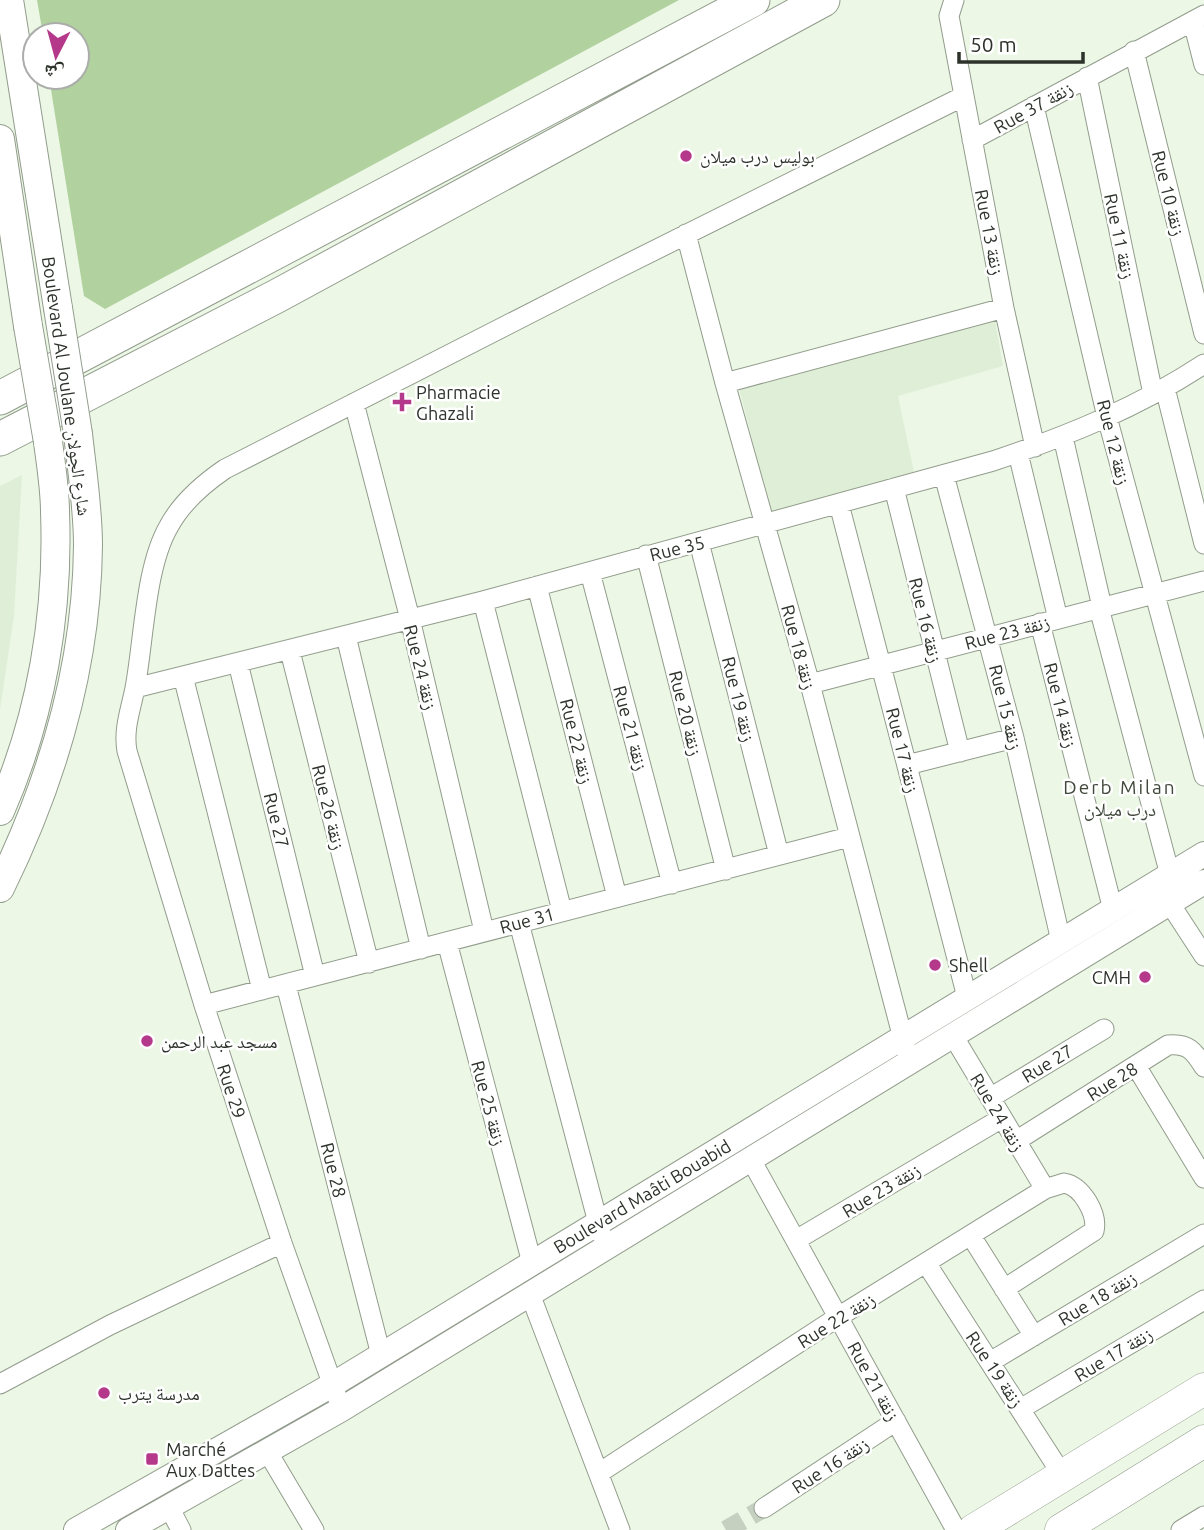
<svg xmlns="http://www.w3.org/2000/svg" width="1204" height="1530" viewBox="0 0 1204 1530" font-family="Ubuntu,'Noto Naskh Arabic',sans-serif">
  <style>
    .built { fill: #dfefd7 }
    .green { fill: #b1d19f }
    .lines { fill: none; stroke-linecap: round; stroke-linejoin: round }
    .minor-tunnel { stroke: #c6d0c1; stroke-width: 19; stroke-dasharray: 19 10; stroke-linecap: butt }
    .minor-casing { stroke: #929c8c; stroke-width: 21 }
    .tertiary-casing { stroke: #929c8c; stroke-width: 26 }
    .secondary-casing { stroke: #929c8c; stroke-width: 30 }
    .primary-casing { stroke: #929c8c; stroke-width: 33 }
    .trunk-casing { stroke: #929c8c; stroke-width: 35 }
    .minor { stroke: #fff; stroke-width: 19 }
    .tertiary { stroke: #fff; stroke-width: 24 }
    .secondary { stroke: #fff; stroke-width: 28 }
    .primary { stroke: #fff; stroke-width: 32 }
    .trunk { stroke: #fff; stroke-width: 33 }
    .secondary-bridge-casing { stroke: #929c8c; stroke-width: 30; stroke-linecap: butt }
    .secondary-bridge { stroke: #fff; stroke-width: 28 }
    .poi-dot { fill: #b5398a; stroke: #fff; stroke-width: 2.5 }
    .labels { text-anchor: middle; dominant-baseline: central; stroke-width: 5; stroke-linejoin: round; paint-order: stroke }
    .street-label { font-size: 18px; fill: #2d322b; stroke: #fff }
    .poi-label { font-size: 18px; fill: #2d322b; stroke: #fff; text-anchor: start }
    .neighbourhood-label { font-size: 19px; letter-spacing: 2px; fill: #41493c; stroke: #fff }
  </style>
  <rect width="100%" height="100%" fill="#ecf7e6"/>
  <path class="built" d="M995,321L1003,366L898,396L914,472L771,512L739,388Z
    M22,475L14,616L0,710V486Z"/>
  <path class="green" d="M37,0H679L105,309L84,296L49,77H77V35H43Z"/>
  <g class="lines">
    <path class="minor-tunnel" d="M726,1530L764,1508"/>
    <defs>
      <path id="minor" d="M954,0L949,16L1004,308L1035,447
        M1193,22L1204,65
        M1134,51L1204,334
        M1087,77L1153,394
        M1034,106L1107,417L1204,776
        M972,140L1204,15
        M686,234L725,383L810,684L906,1050
        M725,383L1004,308
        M1165,388L1204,544
        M354,403L410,619L484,931
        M1063,437L1102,607
        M1018,453L1058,619
        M944,475L1014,738L1061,941
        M894,488L960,752
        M839,504L967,997
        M699,542L779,855
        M646,555L726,870
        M590,572L672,884
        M537,586L617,897
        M483,601L562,911
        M1099,608L1170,875
        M1040,623L1113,910
        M346,636L421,949
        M290,651L369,963
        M238,663L315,976
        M183,676L262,990
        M810,684L1204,581
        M135,688L483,601L993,461C1067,436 1139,407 1204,364
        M907,765L1014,738
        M1163,893L1204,956
        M519,923L601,1234
        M447,942L532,1263
        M286,985L381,1355
        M204,1005L849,837
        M952,1034L1045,1189
        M1136,1066L1204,1178
        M990,1098L1104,1029
        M1016,1141L1168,1045C1188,1043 1194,1051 1204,1067
        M750,1158L956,1530
        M971,1236L1034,1336
        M796,1240L1002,1118
        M926,1263L1063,1476
        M530,1294L620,1530
        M990,1362L1204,1234
        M0,1384L110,1325L282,1243
        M337,1397L282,1243L204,1005L127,751C123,729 131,709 135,688C144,640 145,567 169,526C182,502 203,484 225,469L609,273L964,96
        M1022,1408L1204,1300
        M267,1451L314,1530
        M599,1473L838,1317L1045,1189L1064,1183C1082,1186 1098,1214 1094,1231L1004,1289
        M169,1507L181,1530
        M764,1508L896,1421
        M1181,1530L1204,1516"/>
      <path id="tertiary" d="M76,1530L332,1385L1204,854
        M128,1530L342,1409L1204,882"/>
      <path id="secondary" d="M9,0L58,308
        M0,139L28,326
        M0,811C41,718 59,614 55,512C55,489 51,465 48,442
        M0,888C53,780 87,666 88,545C88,509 82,470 78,434"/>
      <path id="primary" d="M974,1530L1204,1389
        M1061,1530L1204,1441"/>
      <path id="trunk" d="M0,398L753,0
        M0,439L277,296L823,0"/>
    </defs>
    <use href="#minor" class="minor-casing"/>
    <use href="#tertiary" class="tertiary-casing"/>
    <use href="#secondary" class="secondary-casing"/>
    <use href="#primary" class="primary-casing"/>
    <use href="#trunk" class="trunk-casing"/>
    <use href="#minor" class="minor"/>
    <use href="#tertiary" class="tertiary"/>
    <use href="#secondary" class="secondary"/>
    <use href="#primary" class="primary"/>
    <use href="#trunk" class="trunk"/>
    <defs>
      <path id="secondary-bridge" d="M58,308L78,434
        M28,326L48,442"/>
    </defs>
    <use href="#secondary-bridge" class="secondary-bridge-casing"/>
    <use href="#secondary-bridge" class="secondary-bridge"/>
  </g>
  <g class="poi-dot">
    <circle cx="686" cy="156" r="7"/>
    <path d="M398.5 391.5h7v7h7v7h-7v7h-7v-7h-7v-7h7z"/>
    <circle cx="935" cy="965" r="7"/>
    <circle cx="1145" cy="977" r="7"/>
    <circle cx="147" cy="1041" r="7"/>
    <circle cx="104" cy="1393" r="7"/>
    <rect x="145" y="1452" width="14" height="14" rx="3.5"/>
  </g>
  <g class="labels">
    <g class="street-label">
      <text transform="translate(1033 107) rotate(-29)">Rue 37 زنقة</text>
      <text transform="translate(1169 193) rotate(76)">Rue 10 زنقة</text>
      <text transform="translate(990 232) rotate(79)">Rue 13 زنقة</text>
      <text transform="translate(1120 236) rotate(78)">Rue 11 زنقة</text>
      <text transform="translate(67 386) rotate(82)">Boulevard Al Joulane شارع الجولان</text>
      <text transform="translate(1114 442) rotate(76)">Rue 12 زنقة</text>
      <text transform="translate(677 548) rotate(-14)">Rue 35</text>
      <text transform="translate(926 620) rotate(76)">Rue 16 زنقة</text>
      <text transform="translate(1007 632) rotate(-15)">Rue 23 زنقة</text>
      <text transform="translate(799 647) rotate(75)">Rue 18 زنقة</text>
      <text transform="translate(421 667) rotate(76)">Rue 24 زنقة</text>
      <text transform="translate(739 699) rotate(76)">Rue 19 زنقة</text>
      <text transform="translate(1061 705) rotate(76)">Rue 14 زنقة</text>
      <text transform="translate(1006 707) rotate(76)">Rue 15 زنقة</text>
      <text transform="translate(686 713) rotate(76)">Rue 20 زنقة</text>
      <text transform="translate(631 728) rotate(75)">Rue 21 زنقة</text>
      <text transform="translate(577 741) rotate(76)">Rue 22 زنقة</text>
      <text transform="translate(903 750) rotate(76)">Rue 17 زنقة</text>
      <text transform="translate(329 807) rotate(76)">Rue 26 زنقة</text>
      <text transform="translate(277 820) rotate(76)">Rue 27</text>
      <text transform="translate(527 920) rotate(-15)">Rue 31</text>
      <text transform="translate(1047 1063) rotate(-31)">Rue 27</text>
      <text transform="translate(1112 1081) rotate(-32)">Rue 28</text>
      <text transform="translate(232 1091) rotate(72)">Rue 29</text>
      <text transform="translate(489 1103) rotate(75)">Rue 25 زنقة</text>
      <text transform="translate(998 1112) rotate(59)">Rue 24 زنقة</text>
      <text transform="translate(334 1170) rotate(76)">Rue 28</text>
      <text transform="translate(881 1190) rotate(-31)">Rue 23 زنقة</text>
      <text transform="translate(642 1196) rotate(-31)">Boulevard Maâti Bouabid</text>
      <text transform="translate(1097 1298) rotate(-31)">Rue 18 زنقة</text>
      <text transform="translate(836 1320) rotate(-32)">Rue 22 زنقة</text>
      <text transform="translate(1113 1354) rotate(-31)">Rue 17 زنقة</text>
      <text transform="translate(995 1369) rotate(56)">Rue 19 زنقة</text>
      <text transform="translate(874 1381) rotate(61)">Rue 21 زنقة</text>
      <text transform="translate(830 1465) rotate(-33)">Rue 16 زنقة</text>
    </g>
    <g class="poi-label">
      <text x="700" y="156">بوليس درب ميلان</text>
      <text x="416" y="392">Pharmacie<tspan x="416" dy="21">Ghazali</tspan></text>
      <text x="949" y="965">Shell</text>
      <text x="1131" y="977" text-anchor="end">CMH</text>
      <text x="161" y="1041">مسجد عبد الرحمن</text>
      <text x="118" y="1393">مدرسة يترب</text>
      <text x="166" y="1449">Marché<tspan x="166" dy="21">Aux Dattes</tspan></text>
    </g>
    <g class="neighbourhood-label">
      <text x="1120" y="787">Derb Milan<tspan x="1120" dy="22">درب ميلان</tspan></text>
    </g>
  </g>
  <g transform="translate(56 56) rotate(186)"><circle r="33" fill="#ffffff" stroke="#abadaa" stroke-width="2"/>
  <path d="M0-5L12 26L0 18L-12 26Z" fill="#b5398a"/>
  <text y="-10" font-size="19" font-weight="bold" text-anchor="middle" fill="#2d322b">ش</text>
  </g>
  <path d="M959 52v10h124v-10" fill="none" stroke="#2d322b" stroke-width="3.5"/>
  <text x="970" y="52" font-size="21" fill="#2d322b" stroke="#ffffff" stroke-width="5" paint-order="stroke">50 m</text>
</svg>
